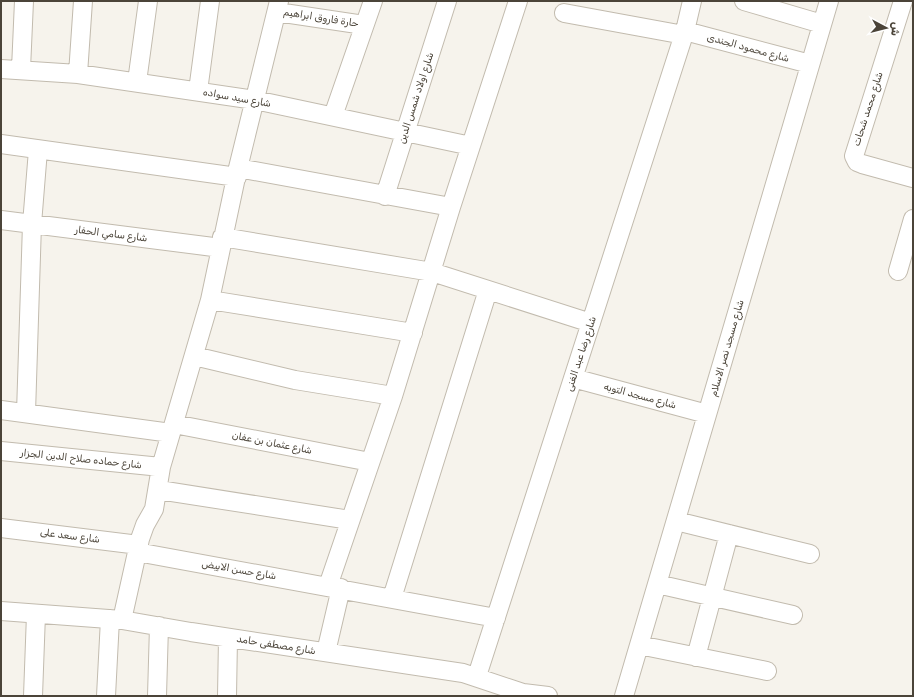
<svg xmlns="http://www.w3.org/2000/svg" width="914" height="697" viewBox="0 0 914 697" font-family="Rubik,Vazirmatn,sans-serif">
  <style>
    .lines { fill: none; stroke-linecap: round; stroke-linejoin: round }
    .street-casing { stroke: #c2bbae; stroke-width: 20 }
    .street { stroke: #fff; stroke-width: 18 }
    .labels { text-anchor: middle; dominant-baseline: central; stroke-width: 3.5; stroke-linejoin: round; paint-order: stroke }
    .street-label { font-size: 10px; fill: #4b4439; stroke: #fff }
  </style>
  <rect width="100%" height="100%" fill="#f6f3ec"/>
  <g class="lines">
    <defs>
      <path id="street" d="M744,1L822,24
        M903,1L854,156L857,162L862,164L913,178
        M277,12L364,25
        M564,13L684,35
        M685,31L810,64
        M1,69L78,74L255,100L471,146
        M21,69L24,1
        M78,74L83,1
        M137,82L148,1
        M198,91L210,1
        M333,116L373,1
        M1,144L237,177
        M238,168L451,207
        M385,196L447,1
        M1,220L221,248
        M222,237L432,272L591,323
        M898,271L913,219
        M210,300L413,333
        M194,356L295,380L393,396
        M573,378L707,414
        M1,410L171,433
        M26,413L32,224L38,150
        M174,424L370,462
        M1,451L161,467
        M159,490L350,520
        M676,521L810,554
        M1,528L139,545
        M137,552L496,618
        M657,584L793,615
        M328,586L393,396L451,207L518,1
        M392,598L488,290
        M1,611L122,620L191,632L463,673L523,693L548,696
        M122,620L140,539L145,525L154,509L161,467L210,300L238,168L279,1
        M639,645L767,671
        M326,652L341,588
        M696,657L729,534
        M477,676L685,31L692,1
        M33,696L36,614
        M106,696L110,619
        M157,696L159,626
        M227,696L228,638
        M624,696L829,1"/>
    </defs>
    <use href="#street" class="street-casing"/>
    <use href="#street" class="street"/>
  </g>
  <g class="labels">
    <g class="street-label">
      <text transform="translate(321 18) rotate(9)">حارة فاروق ابراهيم</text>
      <text transform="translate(748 48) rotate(15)">شارع محمود الجندى</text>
      <text transform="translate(237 98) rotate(10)">شارع سيد سواده</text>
      <text transform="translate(416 98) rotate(-72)">شارع اولاد شمس الدين</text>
      <text transform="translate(868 109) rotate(-72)">شارع محمد شحات</text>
      <text transform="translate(111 234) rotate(7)">شارع سامي الحفار</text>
      <text transform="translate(727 348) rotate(-74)">شارع مسجد نصر الاسلام</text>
      <text transform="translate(581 354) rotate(-72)">شارع رضا عبد الغنى</text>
      <text transform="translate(640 396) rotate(15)">شارع مسجد التوبه</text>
      <text transform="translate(272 443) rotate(11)">شارع عثمان بن عفان</text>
      <text transform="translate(81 459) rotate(6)">شارع حماده صلاح الدين الجزار</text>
      <text transform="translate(70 536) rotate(7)">شارع سعد على</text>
      <text transform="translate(239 570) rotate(10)">شارع حسن الابيض</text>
      <text transform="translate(276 645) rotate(9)">شارع مصطفى حامد</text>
    </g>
  </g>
  <rect width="914" height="697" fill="none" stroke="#4b4439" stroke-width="4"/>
  <g transform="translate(886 28) rotate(97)" stroke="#ffffff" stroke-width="3" paint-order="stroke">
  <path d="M0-3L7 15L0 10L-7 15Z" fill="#4b4439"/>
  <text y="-6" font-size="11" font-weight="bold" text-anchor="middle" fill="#4b4439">ش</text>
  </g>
</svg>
